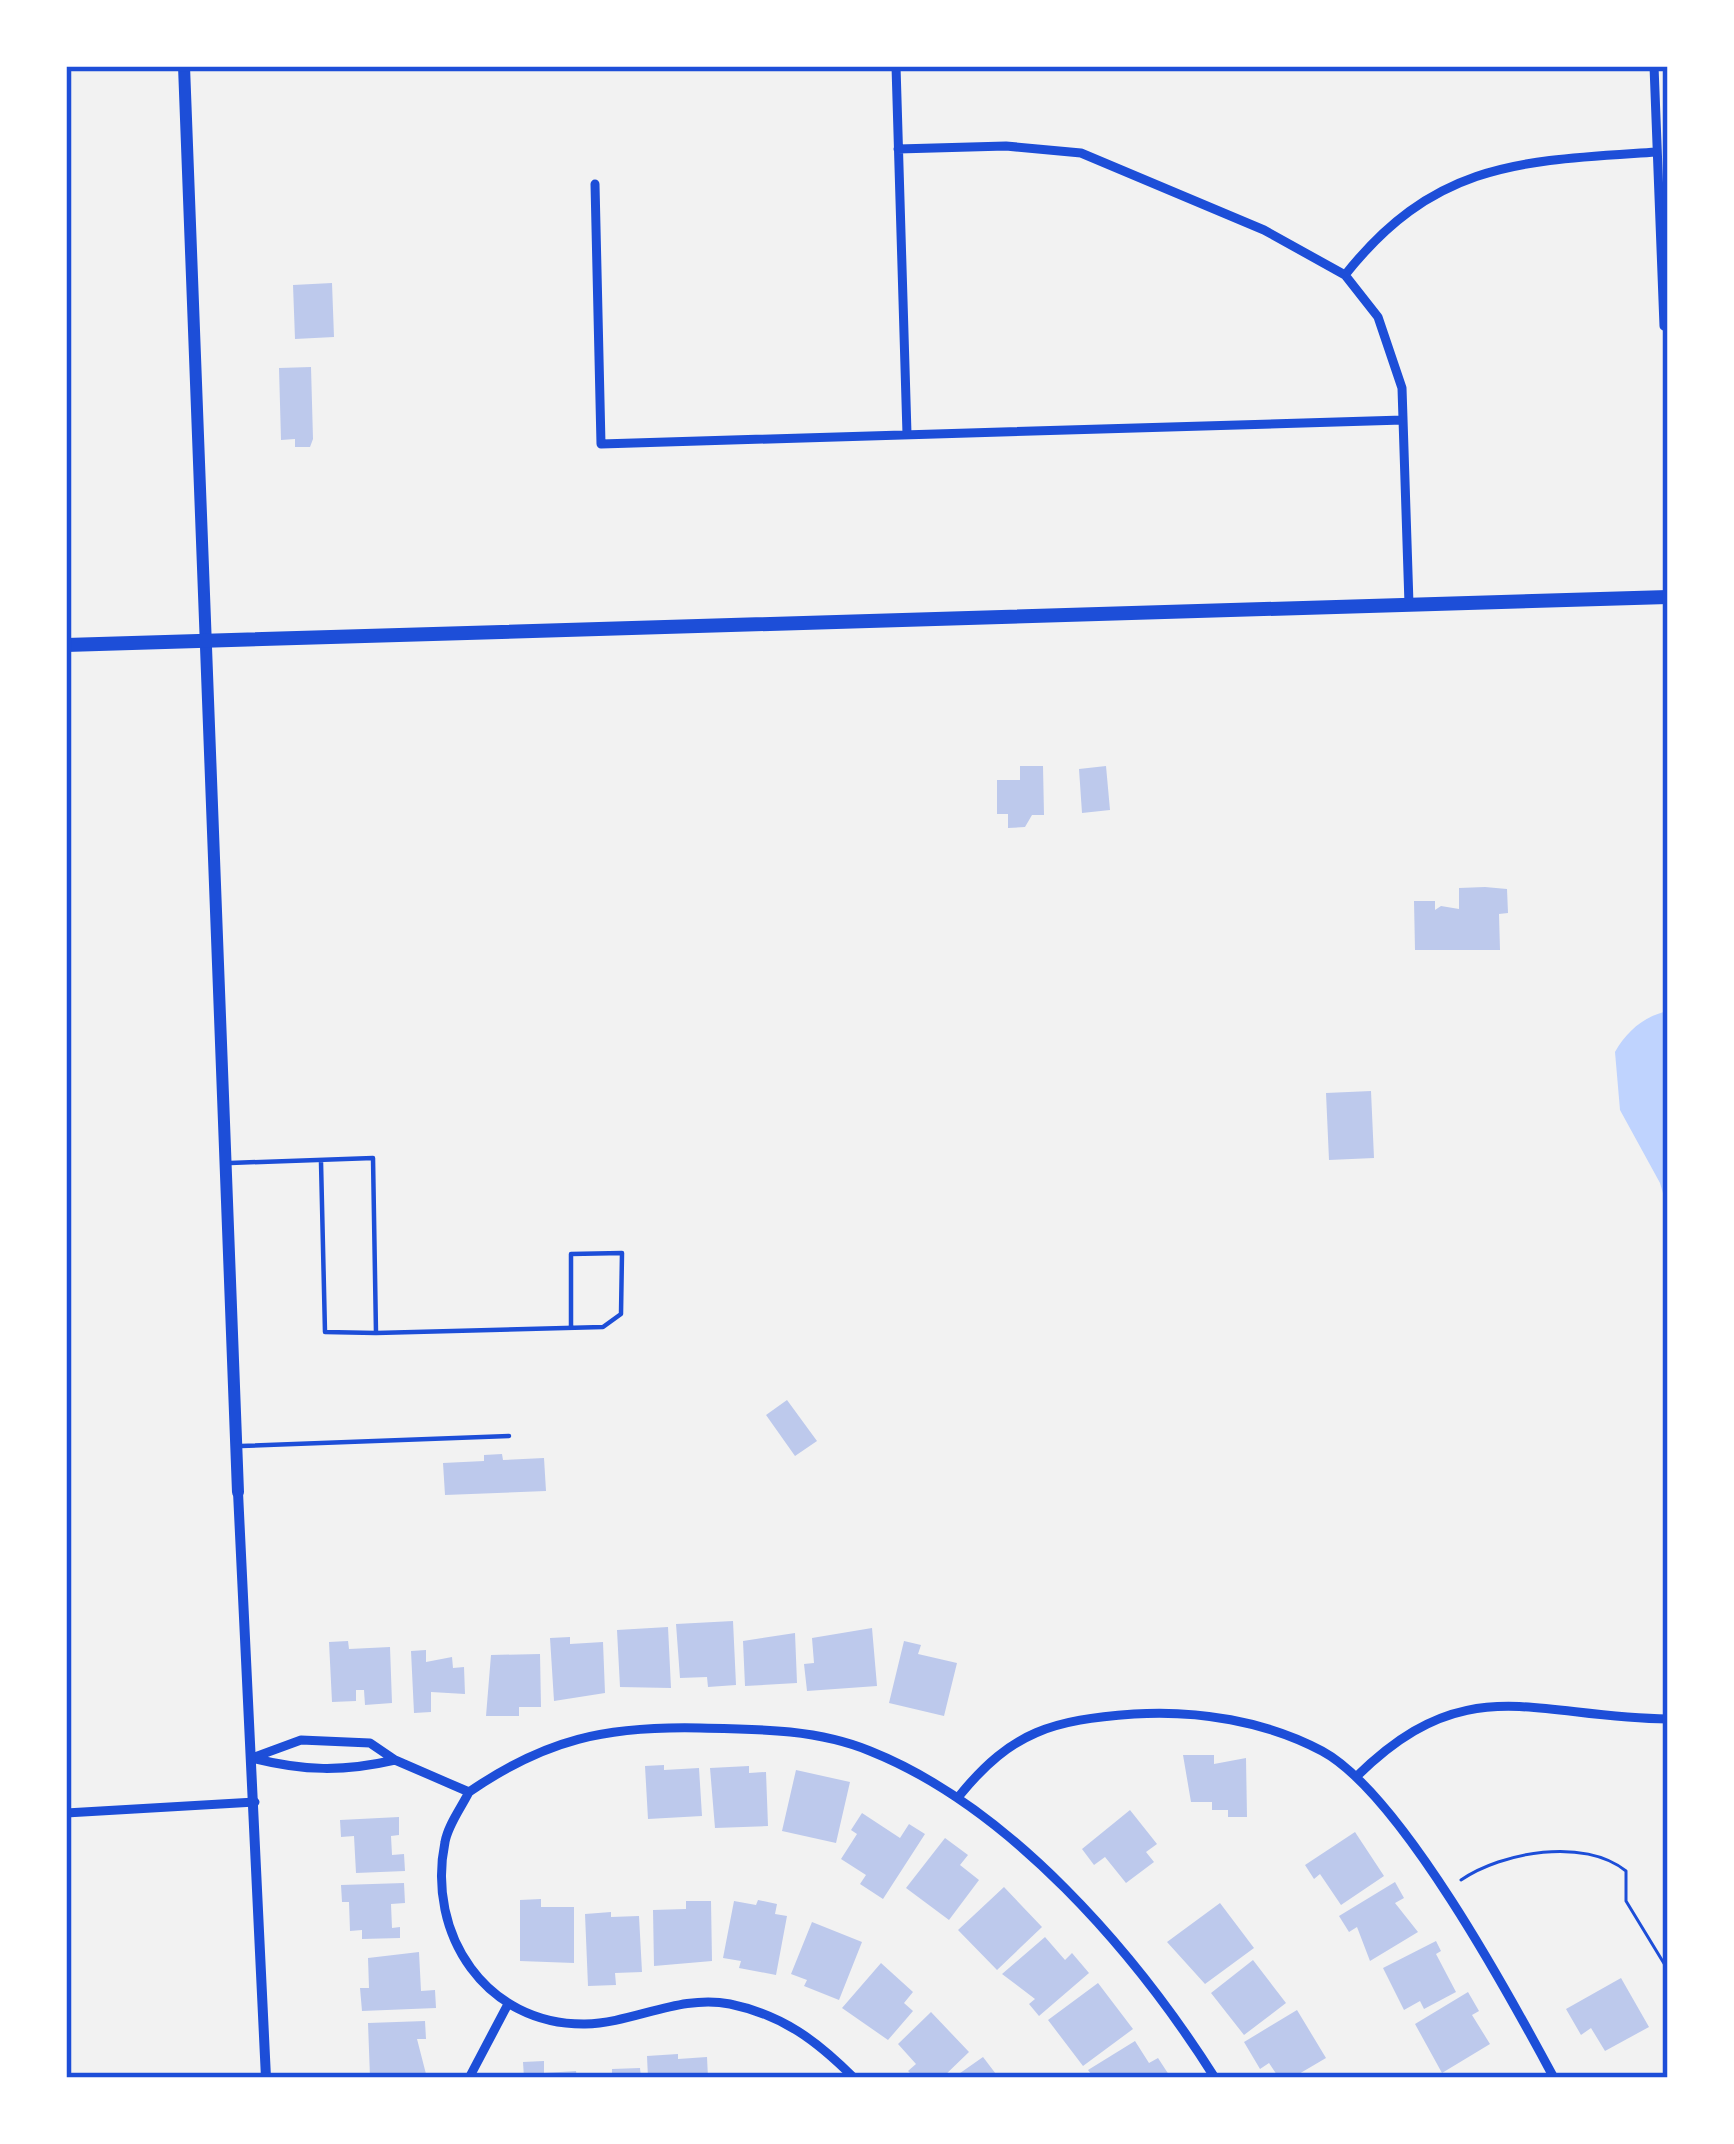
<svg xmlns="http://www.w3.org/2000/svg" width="1734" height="2144" viewBox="0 0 1734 2144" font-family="'PT Sans',sans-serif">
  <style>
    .water { fill: #bfd3fe }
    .building { fill: #bdc9ec }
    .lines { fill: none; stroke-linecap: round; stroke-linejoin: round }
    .path { stroke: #1d4ed8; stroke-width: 3 }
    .service { stroke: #1d4ed8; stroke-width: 4.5 }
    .minor { stroke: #1d4ed8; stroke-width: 9 }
    .tertiary { stroke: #1d4ed8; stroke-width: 10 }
    .secondary { stroke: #1d4ed8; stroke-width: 12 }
    .primary { stroke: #1d4ed8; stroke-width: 14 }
    .neatline { fill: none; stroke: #1d4ed8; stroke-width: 4.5 }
  </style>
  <rect width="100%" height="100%" fill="#f2f2f2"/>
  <path class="water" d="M1668,1011V1210L1660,1183L1620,1110L1615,1052C1627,1031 1644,1016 1668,1011Z"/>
  <path class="building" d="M332,283L334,337L295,339L293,285Z
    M311,367L313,439L310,447H295V439L281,440L279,368Z
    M1020,766H1043L1044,815H1032L1025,827L1008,828V814H997V780H1020Z
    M1106,766L1110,810L1082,813L1079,769Z
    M1485,887L1507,889L1508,913L1499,914L1500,950H1415L1414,901H1435V910L1441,906L1459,909V888Z
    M1371,1091L1374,1158L1329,1160L1326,1093Z
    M787,1400L817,1441L795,1456L766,1415Z
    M502,1454L503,1460L544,1458L546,1491L445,1495L443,1463L484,1461V1455Z
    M733,1621L736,1685L708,1687L707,1677L680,1678L676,1624Z
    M668,1627L671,1688L620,1687L617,1630Z
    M872,1628L877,1686L807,1691L804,1664L814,1663L812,1638Z
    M795,1633L797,1683L745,1686L743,1641Z
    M570,1637V1644L603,1642L605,1693L554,1701L550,1638Z
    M348,1641L349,1649L390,1647L392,1703L365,1705L364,1690H356V1701L332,1702L329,1642Z
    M904,1641L921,1645L918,1654L957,1663L944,1716L889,1703Z
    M426,1650V1662L452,1657L453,1668L464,1667L465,1694L431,1692V1712L414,1713L411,1651Z
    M540,1654L541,1707H519V1716H486L491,1655Z
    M1183,1755H1214V1764L1246,1758L1247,1817H1228V1810H1212V1802H1191Z
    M664,1765V1770L699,1768L702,1816L648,1819L645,1766Z
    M749,1766V1773L766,1772L768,1826L715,1828L710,1768Z
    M796,1770L850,1782L836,1843L782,1831Z
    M1130,1810L1157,1844L1146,1852L1154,1862L1126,1883L1105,1857L1094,1865L1082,1849Z
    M862,1813L900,1838L909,1824L925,1834L883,1899L860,1884L866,1875L841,1859L857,1834L851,1830Z
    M399,1817V1835L391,1836L392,1855L404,1854L405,1871L356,1873L354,1836L341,1837L340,1820Z
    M1355,1832L1384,1876L1341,1905L1320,1874L1314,1879L1305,1865Z
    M945,1838L968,1855L960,1865L979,1880L949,1920L906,1888Z
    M1395,1882L1404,1898L1395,1903L1418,1932L1370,1961L1357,1927L1349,1932L1339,1916Z
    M404,1883L405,1903L391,1904L392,1928L400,1927V1938L362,1939V1930L350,1931L349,1902H342L341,1885Z
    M1004,1887L1042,1927L997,1970L958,1930Z
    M541,1899V1907H574V1963L520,1961V1900Z
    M758,1900L777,1904L775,1914L787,1916L776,1975L739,1968L741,1961L723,1958L734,1901L756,1905Z
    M686,1901H711L712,1961L654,1966L653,1910L686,1909Z
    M1220,1903L1254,1948L1205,1984L1167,1942Z
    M611,1912V1917L639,1916L642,1972L615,1973L616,1985L588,1986L585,1914Z
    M812,1922L862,1942L839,2000L804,1986L807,1980L791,1974Z
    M1045,1937L1065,1960L1072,1953L1089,1973L1039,2016L1029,2004L1035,1999L1002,1974Z
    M1436,1941L1441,1951L1436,1954L1456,1992L1424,2009L1420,2001L1404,2010L1383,1968Z
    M419,1952L421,1991L435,1990L436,2008L362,2011L360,1988H369L368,1958Z
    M1253,1960L1286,2003L1244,2035L1211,1993Z
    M881,1963L913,1992L904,2003L913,2011L888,2040L842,2008Z
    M1621,1978L1649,2027L1605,2051L1591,2028L1581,2035L1566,2009Z
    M1098,1983L1133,2029L1083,2066L1048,2020Z
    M1468,1992L1479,2011L1472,2015L1490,2044L1442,2073L1415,2024Z
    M1297,2010L1326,2058L1292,2078H1279L1269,2063L1260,2069L1244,2042Z
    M931,2012L969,2052L942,2078H915L908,2071L916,2064L898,2044Z
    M425,2021L426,2039H417L426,2074L370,2077L368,2023Z
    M1135,2041L1149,2063L1158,2058L1171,2078H1094L1088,2070Z
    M678,2054V2059L707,2057L708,2078H648L647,2056Z
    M983,2057L999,2078H953Z
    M544,2061V2073L576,2071L577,2078H524L523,2062Z
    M640,2068L641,2078H612V2069Z"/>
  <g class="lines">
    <path class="path" d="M1461,1880C1502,1852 1584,1837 1626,1871V1901L1668,1970"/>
    <path class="service" d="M321,1162L325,1332L376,1333
      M230,1163L373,1158L376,1333L603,1327L621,1314L622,1253L571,1254V1327
      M241,1446L509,1436"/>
    <path class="minor" d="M896,66L907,434
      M1654,66L1664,326
      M898,149L1006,146L1081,153L1264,230L1345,275L1378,317L1402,388L1409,604
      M595,184L601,444L1403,420
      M1345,275C1436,160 1523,161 1656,152
      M301,1740L370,1743L395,1760C343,1772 303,1771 252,1758Z
      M395,1760L469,1792C461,1808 448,1825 445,1842C426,1934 486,2025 585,2024C634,2023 680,1994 730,2004C783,2015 817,2041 854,2078
      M1356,1777C1467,1667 1534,1718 1668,1719
      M469,1792C546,1739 606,1726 700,1728C756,1729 817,1729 870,1751C1010,1807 1136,1953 1215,2078
      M960,1795C1012,1731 1053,1720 1134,1714C1197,1710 1266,1721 1322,1751C1400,1793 1510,1996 1554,2078
      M66,1813L255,1802
      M469,2078L508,2004"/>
    <path class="tertiary" d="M238,1492L266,2078"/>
    <path class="secondary" d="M184,66L238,1492"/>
    <path class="primary" d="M66,645L1668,597"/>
  </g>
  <rect width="1734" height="2144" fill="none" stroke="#ffffff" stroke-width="138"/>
  <rect x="69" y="69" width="1596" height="2006" class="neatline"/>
</svg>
